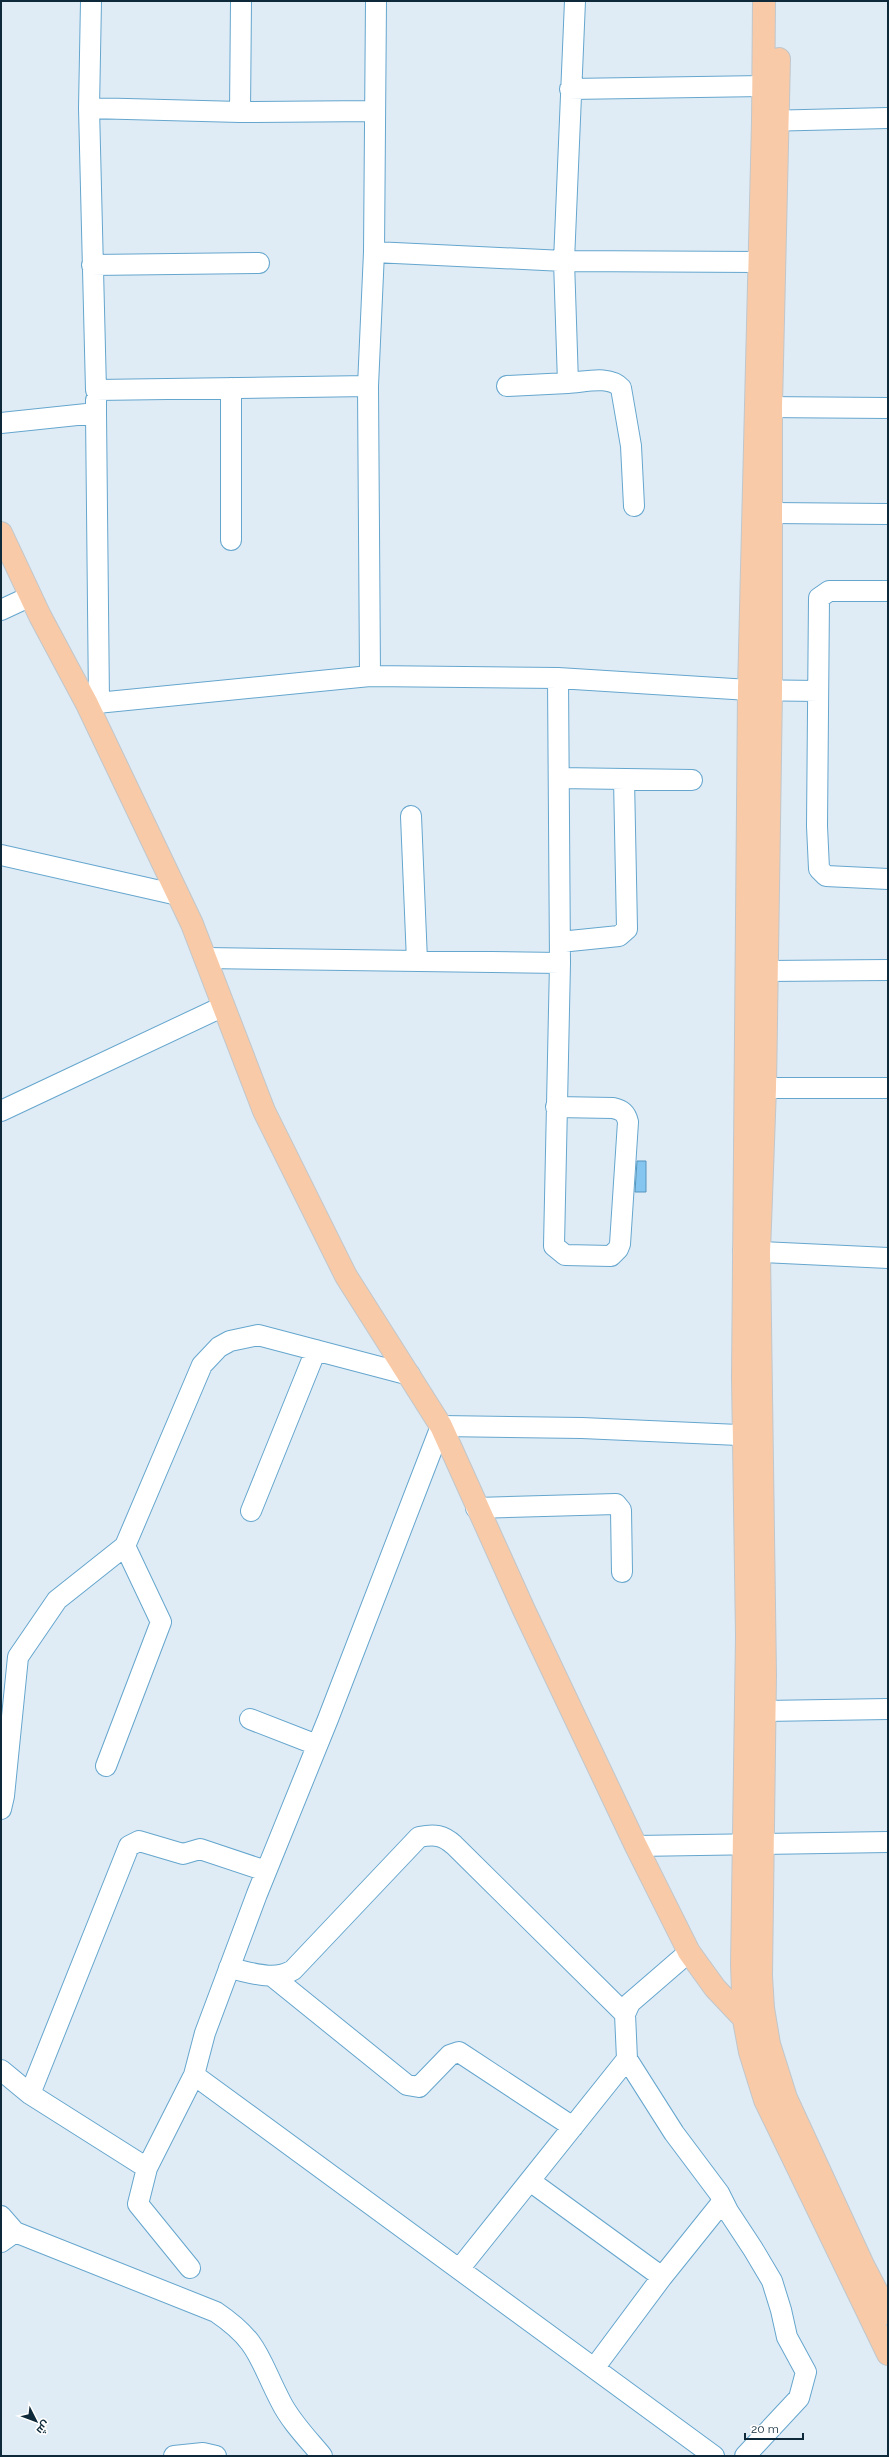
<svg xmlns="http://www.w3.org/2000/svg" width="889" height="2457" viewBox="0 0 889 2457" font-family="Raleway,Cairo,sans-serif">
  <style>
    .building { fill: #85c6f0; stroke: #5595bd }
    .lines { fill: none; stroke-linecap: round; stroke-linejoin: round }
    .minor-casing { stroke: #65a6ce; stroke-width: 22 }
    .major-casing { stroke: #c0c7cc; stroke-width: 24 }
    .minor { stroke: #fff; stroke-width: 20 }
    .major { stroke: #f8caa7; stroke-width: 22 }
  </style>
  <rect width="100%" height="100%" fill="#e0ecf5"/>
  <path class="building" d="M637,1161H646V1192H635Z"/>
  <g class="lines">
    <defs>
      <path id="minor" d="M91,1L89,108L96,390L368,386
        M575,1L564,261L568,383C585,382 610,375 621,388L631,446L634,506
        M570,89L763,86
        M89,108L240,112L375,111
        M240,112L241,1
        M763,121L888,118
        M374,252L564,261L759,262
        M92,265L259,263
        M507,386L568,383
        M755,407L888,408
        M96,413L99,703
        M1,423L96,413V400
        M771,513L888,514
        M231,540V388
        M888,591H829L819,598L817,826L819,869L826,876L888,879
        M1,610L31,596
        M370,676L368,386L374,252L376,1
        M87,704L370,676L558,678L749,690L818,691
        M559,778L692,780
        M411,816L417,961
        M1,855L178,895
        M560,942L619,936L627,929L624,779
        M206,958L560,963
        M766,971L888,970
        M765,1088H888
        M556,1107L613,1108C622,1110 626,1113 628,1122L620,1244L618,1249L611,1256L565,1255L554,1246L560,963L558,678
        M1,1111L224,1006
        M743,1251L888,1258
        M476,1508L616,1504L621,1510L622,1572
        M251,1511L316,1350
        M764,1711L888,1709
        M250,1719L317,1745
        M106,1766L161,1622L125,1546
        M1,1809L4,1796L18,1657L57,1600L125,1546L202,1365L219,1347L230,1341L258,1335L410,1375
        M636,1846L888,1842
        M689,1952L630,2003L625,2014L627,2059L674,2133L719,2193L728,2211L753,2249L772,2281L781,2310L787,2337L806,2372L799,2398L745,2456
        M229,1968C250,1972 274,1982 293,1970L419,1837C435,1834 443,1835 454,1845L625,2014
        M272,1976L407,2085L419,2087L450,2055L459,2052L573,2127
        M1,2070L30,2094L147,2168L194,2075L205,2033L257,1894L328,1719L441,1426L582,1428L761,1436
        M194,2075L714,2456
        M30,2094L129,1846L139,1841L183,1854L200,1849L266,1871
        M147,2168L138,2204L190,2268
        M530,2181L662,2277
        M1,2216L15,2232
        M1,2242L15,2232L216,2312C260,2342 258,2358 281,2402C291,2422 308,2439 322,2456
        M460,2268L627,2059
        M595,2367L662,2277L723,2201
        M174,2456L203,2453L216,2456"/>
      <path id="major" d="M764,1L763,121L749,690L743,1378L747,1636L742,1965L744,2020L750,2052L765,2100L888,2354
        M779,59L771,406V691L765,1088L759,1252L765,1675L761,1976L763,2008L769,2044L786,2098L863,2265L888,2313
        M1,533L40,616L87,704L192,924L264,1111L346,1276L441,1426L524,1610L636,1846L689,1952L715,1988L749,2024"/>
    </defs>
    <use href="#minor" class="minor-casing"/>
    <use href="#major" class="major-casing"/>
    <use href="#minor" class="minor"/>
    <use href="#major" class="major"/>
  </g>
  <rect width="889" height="2457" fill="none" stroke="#0e2939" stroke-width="4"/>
  <g transform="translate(36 2421) rotate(132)" stroke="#ffffff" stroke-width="3" paint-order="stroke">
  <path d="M0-3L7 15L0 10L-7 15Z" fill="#0e2939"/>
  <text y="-6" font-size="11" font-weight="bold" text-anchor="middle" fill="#0e2939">ش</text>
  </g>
  <path d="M745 2433v6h58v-6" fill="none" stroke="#0e2939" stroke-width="2"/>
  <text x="751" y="2433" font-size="12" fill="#0e2939" stroke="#ffffff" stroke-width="3" paint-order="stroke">20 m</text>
</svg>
